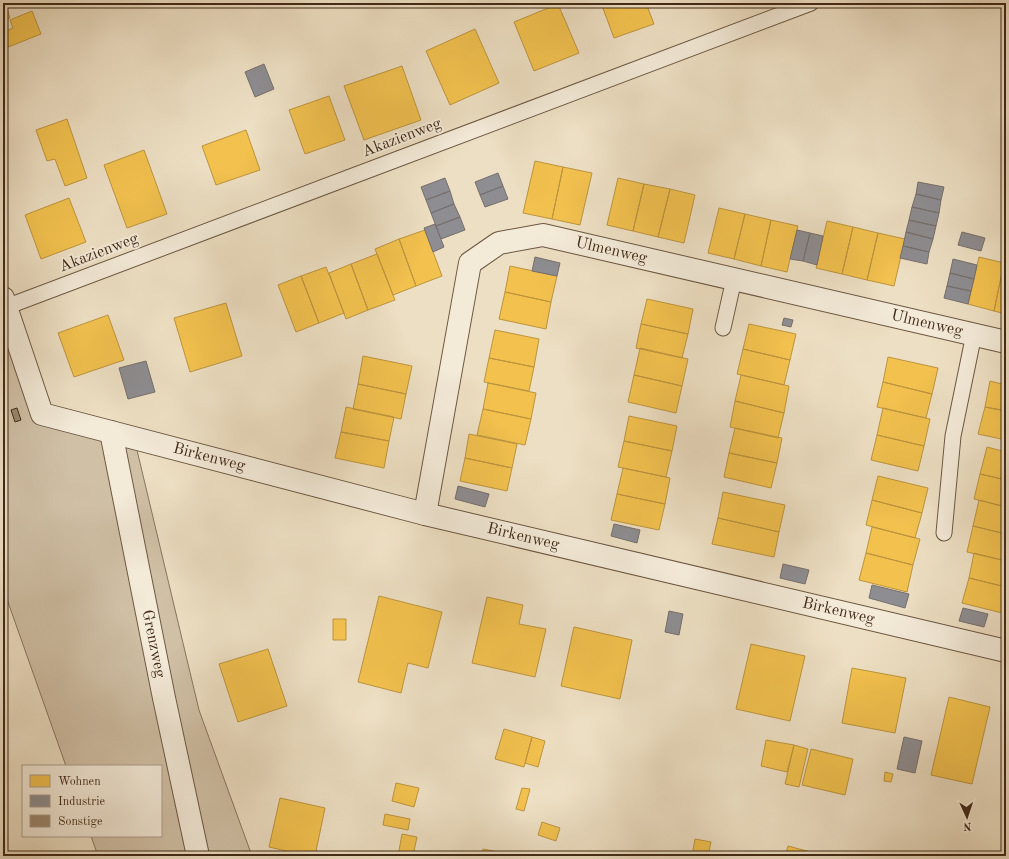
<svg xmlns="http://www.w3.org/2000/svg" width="1009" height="859" viewBox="0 0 1009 859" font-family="'Old Standard TT',serif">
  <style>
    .green { fill: #d0c0a6; stroke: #88755e }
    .homes { fill: #f2c14e; stroke: #bd943e }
    .industry { fill: #8d8d92; stroke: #766f6d }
    .building { fill: #9a8870; stroke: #412a17 }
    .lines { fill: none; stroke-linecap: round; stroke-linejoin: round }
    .lane-casing { stroke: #6c5742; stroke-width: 17 }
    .street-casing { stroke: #6c5742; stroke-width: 24 }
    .lane { stroke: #f3ead8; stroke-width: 15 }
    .street { stroke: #f3ead8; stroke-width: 22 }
    .labels { text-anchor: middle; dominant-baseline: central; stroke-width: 4; stroke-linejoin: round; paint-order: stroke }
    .street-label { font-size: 16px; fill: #412a17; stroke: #f3ead8 }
  </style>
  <rect width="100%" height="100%" fill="#eddfc3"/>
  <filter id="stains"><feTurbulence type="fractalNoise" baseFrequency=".005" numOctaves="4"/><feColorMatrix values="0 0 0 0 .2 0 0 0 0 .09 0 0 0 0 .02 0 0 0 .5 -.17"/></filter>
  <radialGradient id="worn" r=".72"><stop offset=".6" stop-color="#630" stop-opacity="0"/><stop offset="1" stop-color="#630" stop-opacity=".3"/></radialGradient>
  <path class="green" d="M3,298L42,414L136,446L199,710L252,856H98L91,836H161V766H66L3,588Z"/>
  <path class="homes" d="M3,3H5L10,18L3,21Z
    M601,3H646L654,24L614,38Z
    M558,4L579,53L534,71L514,22Z
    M32,11L41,34L3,49V32L13,28L10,20Z
    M475,29L499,83L450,105L426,51Z
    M402,66L421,120L364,140L344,86Z
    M329,96L345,140L305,154L289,110Z
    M67,119L87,178L65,186L55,159L47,161L36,130Z
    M246,130L260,170L216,185L202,146Z
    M144,150L167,214L127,228L104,165Z
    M535,161L563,167L552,219L523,213Z
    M563,167L592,173L580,225L552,219Z
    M618,178L644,184L633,231L607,225Z
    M644,184L670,189L658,237L633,231Z
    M670,189L695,195L684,243L658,237Z
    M69,198L86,242L41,259L25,215Z
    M719,208L745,214L734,259L708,253Z
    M745,214L771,220L761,266L734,259Z
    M771,220L798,226L787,272L761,266Z
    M827,221L853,227L842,274L816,268Z
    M853,227L878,233L867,280L842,274Z
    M425,230L442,276L416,286L399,239Z
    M878,233L905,239L894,286L867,280Z
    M399,239L416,286L393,295L375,249Z
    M377,254L395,300L368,310L351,264Z
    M979,257L1004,263L994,311L968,304Z
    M1004,263L1006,264V314L994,311Z
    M351,264L368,310L346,319L329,273Z
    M510,266L557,276L551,302L505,292Z
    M326,267L344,313L319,323L301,276Z
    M301,276L319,323L296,332L278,285Z
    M505,292L551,302L546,329L499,319Z
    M647,299L693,309L688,334L641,324Z
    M226,303L242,356L190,372L174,318Z
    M108,315L124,360L74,377L58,333Z
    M641,324L688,334L682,358L636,348Z
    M749,324L796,334L790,360L743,349Z
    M495,330L539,339L534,367L489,358Z
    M640,348L688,359L682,386L634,375Z
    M743,349L790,360L784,385L737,374Z
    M363,356L412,366L406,394L358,384Z
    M888,357L938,368L932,394L883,382Z
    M489,358L534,367L529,391L484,382Z
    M634,375L682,386L676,413L628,402Z
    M741,375L789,386L784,413L735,401Z
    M990,381L1006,385V411L985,407Z
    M883,382L932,394L926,418L877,407Z
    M488,383L536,393L531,419L483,409Z
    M358,384L406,394L401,419L353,409Z
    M735,401L784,413L778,438L730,427Z
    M346,407L394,417L389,441L341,432Z
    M985,407L1006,411V440L978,434Z
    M883,408L930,419L924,446L877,435Z
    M483,409L531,419L525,445L477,435Z
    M629,416L677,426L672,451L624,441Z
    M735,428L782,438L777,463L729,453Z
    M341,432L389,441L384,468L335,458Z
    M469,434L517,444L512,468L465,458Z
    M877,435L924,446L918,471L871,460Z
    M624,441L672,451L666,477L618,467Z
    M987,447L1006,452V480L980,474Z
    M729,453L777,463L771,488L724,477Z
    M465,458L512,468L507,491L460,481Z
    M623,468L670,478L665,504L617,494Z
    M980,474L1006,480V507L974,499Z
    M878,476L928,488L922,513L872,500Z
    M723,492L785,505L779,532L718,518Z
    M617,494L665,504L659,530L611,520Z
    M872,500L922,513L915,538L866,525Z
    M979,500L1006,507V534L973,526Z
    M718,518L779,532L774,557L712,544Z
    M973,526L1006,534V561L967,552Z
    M872,527L920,539L913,565L866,553Z
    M866,553L913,565L907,592L859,580Z
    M974,553L1006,561V587L969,578Z
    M969,578L1006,587V614L962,603Z
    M379,596L442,612L428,668L408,663L401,693L358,682Z
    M487,597L523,605L519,624L546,629L535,677L472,663Z
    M333,619H346V640H333Z
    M574,627L632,640L620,699L561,686Z
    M751,644L805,656L790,721L736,709Z
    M268,649L287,706L238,722L219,664Z
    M852,668L906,678L895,733L842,723Z
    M949,697L990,707L972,784L931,775Z
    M504,729L532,737L524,767L495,759Z
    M532,737L545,741L538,767L525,763Z
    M766,740L794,745L787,772L761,766Z
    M794,745L808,749L799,787L785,784Z
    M811,749L853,759L845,795L802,785Z
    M885,772L893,774L891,782L884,781Z
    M396,783L419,788L414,807L392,801Z
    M522,788L530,789L524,811L516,809Z
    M280,798L325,808L315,856H308L269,847Z
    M385,814L410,819L408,830L383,825Z
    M542,822L560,828L556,841L538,835Z
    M402,834L417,837L413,856H398Z
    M695,839L711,842L708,856H692Z
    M788,846L826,856H785Z
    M483,849L499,852L498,856H482Z"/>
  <path class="industry" d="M264,64L274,89L255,97L245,72Z
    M498,173L503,186L480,195L475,182Z
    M445,178L450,191L426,200L421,187Z
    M918,182L944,187L941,200L916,194Z
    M503,186L508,199L485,207L480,195Z
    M450,191L454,204L431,213L426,200Z
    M916,194L941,200L939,213L912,207Z
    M454,204L460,217L436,226L431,213Z
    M912,207L939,213L936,226L909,220Z
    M460,217L465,230L441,239L436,226Z
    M909,220L936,226L933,239L906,232Z
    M435,224L444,247L433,252L424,228Z
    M797,230L810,233L803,261L790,259Z
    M906,232L933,239L929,252L903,246Z
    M962,232L985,238L981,251L958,245Z
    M810,233L823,236L817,265L803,261Z
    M903,246L929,252L927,264L900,258Z
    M535,257L560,263L557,276L532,271Z
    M953,259L977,265L974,279L950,273Z
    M950,273L974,279L971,291L947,286Z
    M947,286L971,291L968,304L944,298Z
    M784,318L793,320L791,327L782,325Z
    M146,361L155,392L128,399L119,368Z
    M458,486L489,494L485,507L455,499Z
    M614,524L640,530L637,543L611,536Z
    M783,564L809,570L805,584L780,578Z
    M872,585L909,594L905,608L869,598Z
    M963,608L988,614L984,627L959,621Z
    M669,611L683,614L679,635L665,632Z
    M904,737L922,741L915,773L897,769Z"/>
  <path class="building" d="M17,408L21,420L15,422L11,410Z"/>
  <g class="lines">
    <defs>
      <path id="lane" d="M6,307L811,3
        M723,328L734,279
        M944,533L953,436L974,334"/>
      <g id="street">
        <path id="s1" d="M3,298L42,414L425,514L1006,651"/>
        <path id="s2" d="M111,432L164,698L198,856"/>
        <path id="s3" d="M425,514L470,263L499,243L543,235L1006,342"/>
      </g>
    </defs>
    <use href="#lane" class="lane-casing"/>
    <use href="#street" class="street-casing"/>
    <use href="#lane" class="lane"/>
    <use href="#street" class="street"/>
  </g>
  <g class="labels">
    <g class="street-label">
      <text transform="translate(402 138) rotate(-21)">Akazienweg</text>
      <text stroke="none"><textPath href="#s3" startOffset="405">Ulmenweg</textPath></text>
      <text transform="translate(99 253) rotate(-21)">Akazienweg</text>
      <text stroke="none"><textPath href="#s3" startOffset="729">Ulmenweg</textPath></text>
      <text stroke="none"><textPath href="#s1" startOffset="295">Birkenweg</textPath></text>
      <text stroke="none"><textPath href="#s1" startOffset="619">Birkenweg</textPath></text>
      <text stroke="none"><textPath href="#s1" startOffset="943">Birkenweg</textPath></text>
      <text stroke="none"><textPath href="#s2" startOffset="216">Grenzweg</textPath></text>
    </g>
  </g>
  <rect width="1009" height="859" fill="none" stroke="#eddfc3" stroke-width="16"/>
  <rect x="4" y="4" width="1001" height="851" fill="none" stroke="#412a17" stroke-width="2"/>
  <rect x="8" y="8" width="993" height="843" fill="none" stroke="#412a17"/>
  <rect x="22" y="765" width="140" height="72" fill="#f3ead8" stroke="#ac9d8b"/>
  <rect x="30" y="775" width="20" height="12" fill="#f2c14e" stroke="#ac9d8b"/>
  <text x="58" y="785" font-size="12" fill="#412a17">Wohnen</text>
  <rect x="30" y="795" width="20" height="12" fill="#8d8d92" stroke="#ac9d8b"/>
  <text x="58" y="805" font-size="12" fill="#412a17">Industrie</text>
  <rect x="30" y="815" width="20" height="12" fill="#9a8870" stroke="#ac9d8b"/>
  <text x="58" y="825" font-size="12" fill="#412a17">Sonstige</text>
  <g transform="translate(967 817) rotate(177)" stroke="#f3ead8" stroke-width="3" paint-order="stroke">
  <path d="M0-3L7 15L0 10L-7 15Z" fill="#412a17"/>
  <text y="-6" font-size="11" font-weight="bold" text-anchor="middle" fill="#412a17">N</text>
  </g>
  <rect width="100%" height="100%" filter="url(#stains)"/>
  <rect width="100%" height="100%" fill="url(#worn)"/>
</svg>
